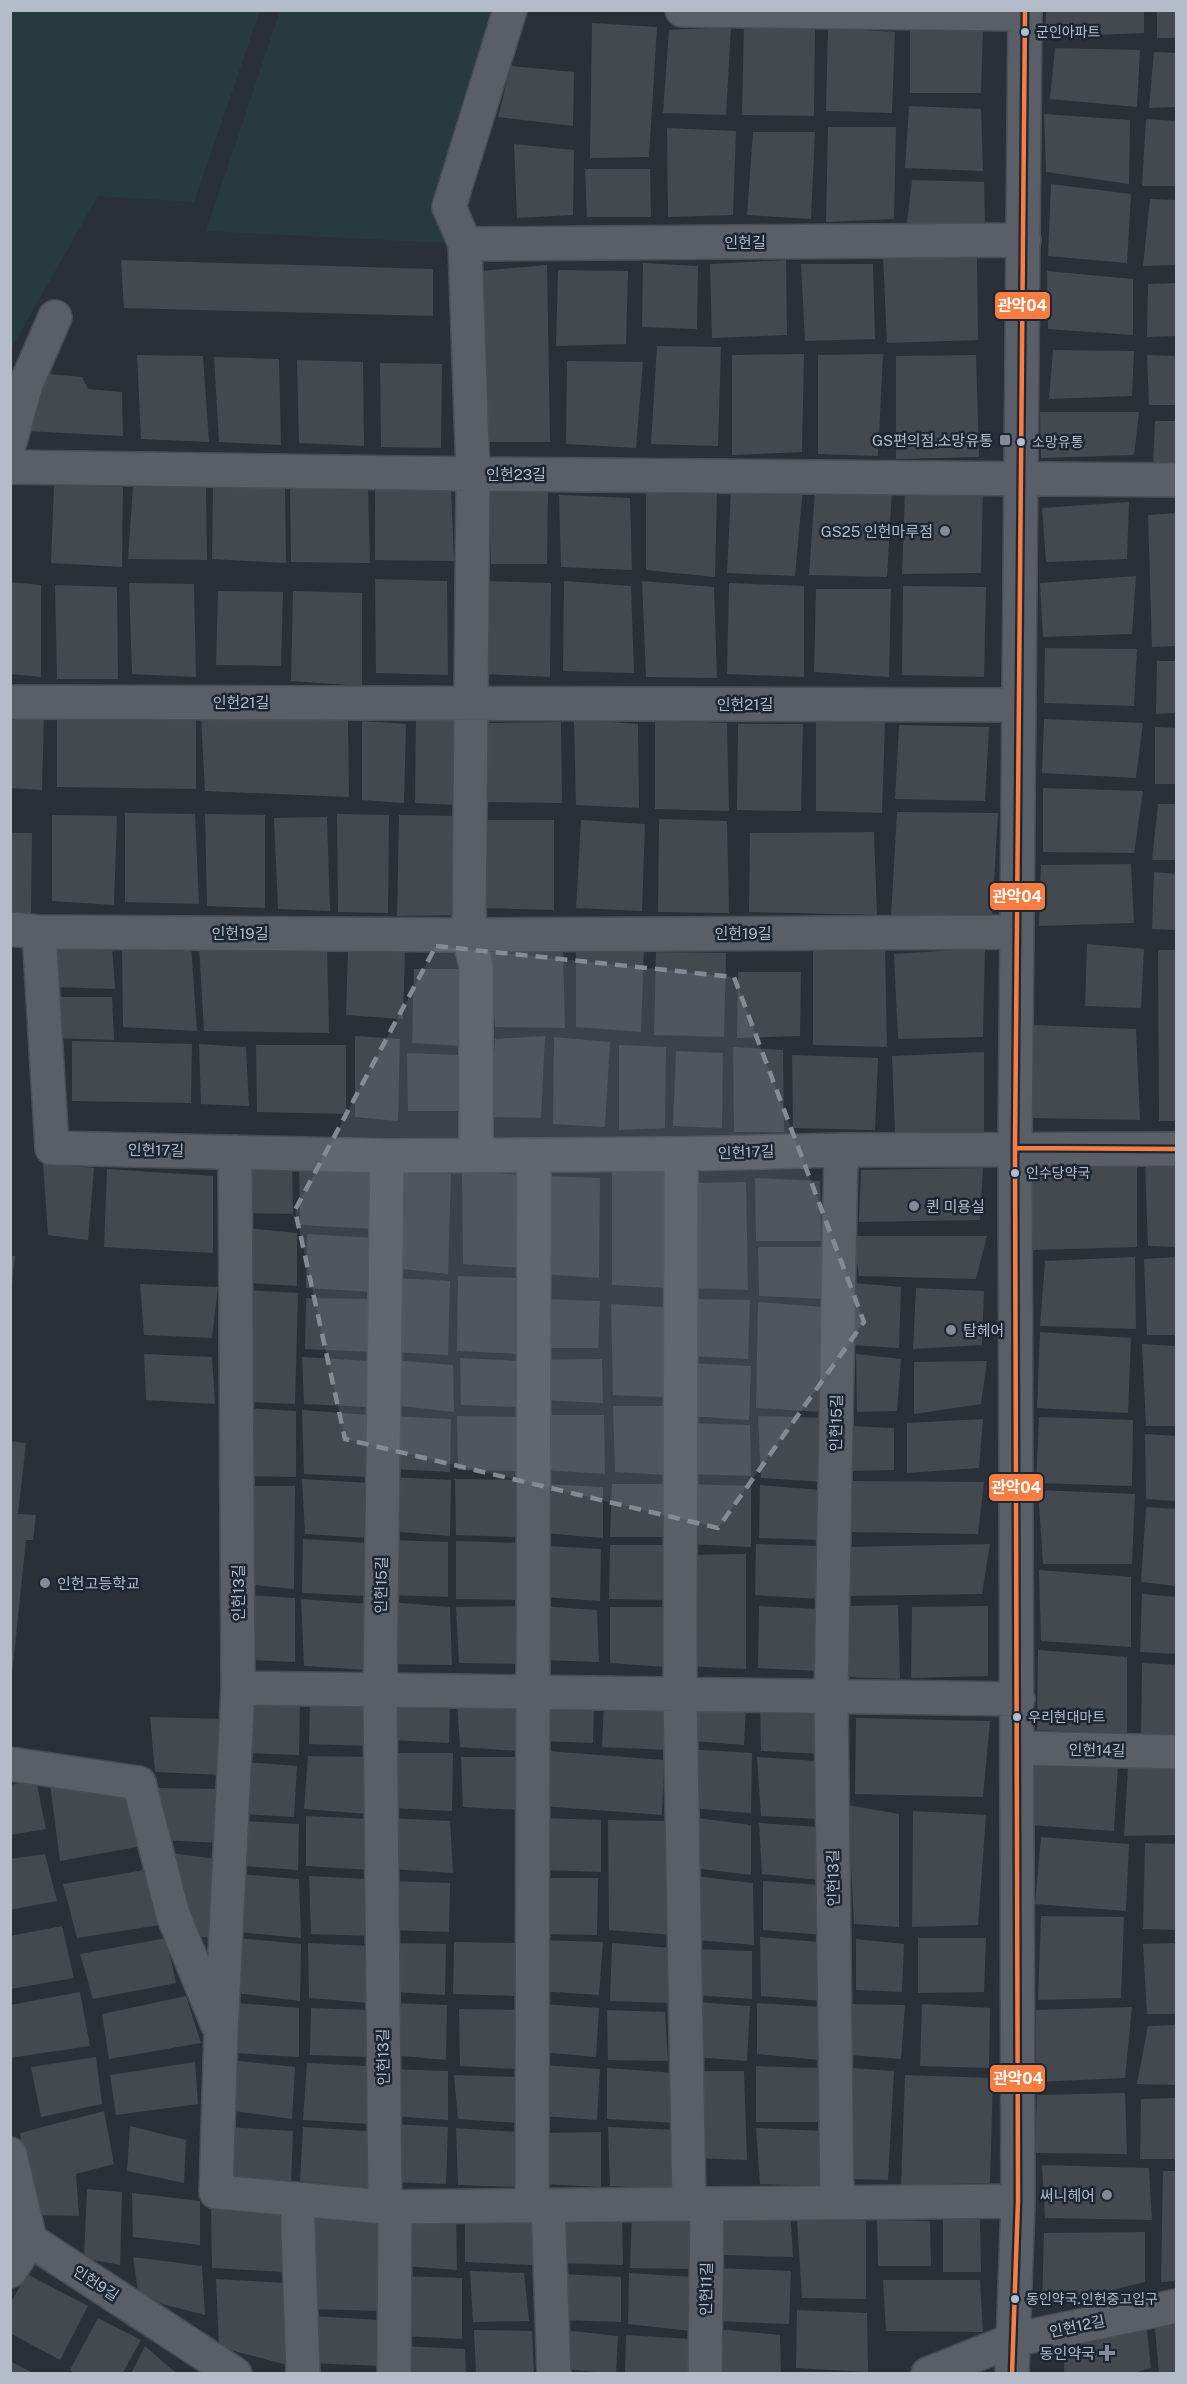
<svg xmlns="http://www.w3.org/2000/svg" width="1187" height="2384" viewBox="0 0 1187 2384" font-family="'Public Sans','Noto Sans KR',sans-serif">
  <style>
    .green { fill: #273a3e }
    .building { fill: #444950 }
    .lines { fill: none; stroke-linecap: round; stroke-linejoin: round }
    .minor-casing { stroke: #484c53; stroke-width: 36 }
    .minor { stroke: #5a5e66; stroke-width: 33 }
    .bus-1-casing { stroke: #1d2633; stroke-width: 9 }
    .bus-1 { stroke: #f77d43; stroke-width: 4.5 }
    .marked { fill: #848b96; fill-opacity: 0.2; stroke: #848b96; stroke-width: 4.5; stroke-dasharray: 12 8; stroke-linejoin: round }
    .bus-dot { fill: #b4bcc9; stroke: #1d2633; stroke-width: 2 }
    .poi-dot { fill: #848b96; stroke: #1d2633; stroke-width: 2 }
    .labels { text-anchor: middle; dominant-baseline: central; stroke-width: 5; stroke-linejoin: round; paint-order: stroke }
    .bus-label { font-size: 14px; fill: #b4bcc9; stroke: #1d2633; text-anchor: start }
    .street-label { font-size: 15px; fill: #b4bcc9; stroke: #1d2633 }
    .poi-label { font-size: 15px; fill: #b4bcc9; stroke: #1d2633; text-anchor: end }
    .line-badge { stroke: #1d2633; stroke-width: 2 }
    .badge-label { font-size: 16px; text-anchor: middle; font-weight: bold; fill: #fff }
  </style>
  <rect width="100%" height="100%" fill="#2a3038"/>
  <path class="green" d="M11,10L260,11L194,202L98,196L11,349Z
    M280,11H512L449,207L465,244L206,231Z"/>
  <path class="building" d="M1046,10H1144V33L1045,37Z
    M1157,10H1176V38H1157Z
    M592,23L657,27L649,157L590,158Z
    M744,23L815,28L814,116L742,115Z
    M731,27L726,115L663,113L669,30Z
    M828,28L895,32L892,113L826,111Z
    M983,28L981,93H910V30Z
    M1055,48L1140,50L1137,107L1050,99Z
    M1154,52L1176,53V107L1149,108Z
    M511,66L574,72L573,126L498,117Z
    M909,106L981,109L983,171L905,168Z
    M1044,114L1130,120L1129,184L1046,172Z
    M1146,119L1176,121V186H1142Z
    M828,127H896L894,219L826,222Z
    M667,128L736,131L733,215L668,217Z
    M753,132H815L811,219L747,215Z
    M514,144L574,150L573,215L517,218Z
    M585,169H650L651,217H587Z
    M912,180L984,182L985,225L907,223Z
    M1051,184L1131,194L1127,263L1048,256Z
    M1150,199L1176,200V265L1143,266Z
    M883,256L977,258L978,340L887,343Z
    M121,260L433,269V316L124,308Z
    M786,260L787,335L712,338L710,264Z
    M643,263L698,266L697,329L642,327Z
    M801,264H873L875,339L805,341Z
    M547,265L550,442H489L481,271Z
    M558,270L628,271L626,344L556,346Z
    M1047,271L1133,279V335L1048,329Z
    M1176,283V336L1147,337L1148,284Z
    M657,346L721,347L718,446L651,444Z
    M1053,350L1134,351L1132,396L1049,399Z
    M804,354L802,452L732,455V355Z
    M883,354L878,456L818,454V355Z
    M137,355L203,356L209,442L141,439Z
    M976,355L979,457L896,459V356Z
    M1147,355L1176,356V405H1149Z
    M214,357L279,359L281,445L219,442Z
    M297,360L363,362L364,446L299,443Z
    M567,361L643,362L636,448L566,444Z
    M380,363L442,364L441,448L381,447Z
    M39,373L82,377L88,389L122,392L123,436L25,431Z
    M1040,412H1139L1134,455L1041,458Z
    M1155,421H1176V464H1153Z
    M54,485L123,487L122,567L51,563Z
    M285,485L286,563L212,559L213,488Z
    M375,486L451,487L454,561L375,560Z
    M489,486L548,490L547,564H491Z
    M133,487H206L207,560L128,559Z
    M803,487L795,576L727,573L731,490Z
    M290,488L368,489L370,563L291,562Z
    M646,489L717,490L715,577L646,570Z
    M892,489L887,577L809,575L815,490Z
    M983,489L981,573L902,574L905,491Z
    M559,495L630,498L632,570L561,567Z
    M1129,502L1127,559L1046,562L1042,508Z
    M1176,513V646L1152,647L1148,515Z
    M1136,576L1132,634L1043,637L1040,583Z
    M375,579L447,581L448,675L376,673Z
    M486,581L551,583L550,677L485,674Z
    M564,581L631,586L634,673L563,671Z
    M642,581L714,587L717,678L646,677Z
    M10,582L41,585V677L10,674Z
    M129,583L194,584L196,677L132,674Z
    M729,583L804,586V677L727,674Z
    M55,585L117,587L118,679H57Z
    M903,586L986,587L984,677L902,675Z
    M816,589H891L889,677L814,672Z
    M218,591L283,592L281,666L216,665Z
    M293,591L362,593V686L291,681Z
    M1045,648L1137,649L1134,706L1044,703Z
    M1157,661H1176V713L1156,714Z
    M10,714L44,715L42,790L10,788Z
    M57,714L196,716V789L57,787Z
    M201,718L348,721L349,797L205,791Z
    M459,719L457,805L415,803L416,721Z
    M574,719L638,724L639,808L576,805Z
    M816,719L885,721L882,813L816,811Z
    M1044,719L1143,723L1136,778L1042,773Z
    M655,720L727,723L729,811L655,809Z
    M362,721L406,724L404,803L362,800Z
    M561,722L562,803L488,802L487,723Z
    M738,724H803L801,811L737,810Z
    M899,725L989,727L985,801L895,799Z
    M1155,727L1176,728V784H1155Z
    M1043,788L1143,791L1134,853L1043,852Z
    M1158,804H1176V860H1152Z
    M897,812L998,813L992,917L891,916Z
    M125,813L195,814L199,904L125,902Z
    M205,814L265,815V908L207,906Z
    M337,814L389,815L388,913L338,912Z
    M52,815L117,816L114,905L52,901Z
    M399,815L459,816L458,915L397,916Z
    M327,817L330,911L278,909L274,818Z
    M659,819L727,821L729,913L658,912Z
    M483,820H554V910L486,908Z
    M581,820L645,824L642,911L576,908Z
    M874,832L877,915L749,912L750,833Z
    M10,833H32L31,915H10Z
    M1131,864L1134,923L1039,926L1041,865Z
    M1154,872L1176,874V930L1152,929Z
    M50,943L112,945L115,989L52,987Z
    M327,943L329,1033L204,1031L199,945Z
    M1087,944L1144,949L1141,1008L1085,1006Z
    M191,945L197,1031L123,1027L122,947Z
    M489,945L563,947L565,1028L495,1027Z
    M813,946L885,947L887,1047L813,1045Z
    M985,948L983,1037L898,1039L894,954Z
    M576,949H644L641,1032L576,1027Z
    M348,950L405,951L403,1019L346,1015Z
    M1158,950H1176V1121H1159Z
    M656,952L726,953L724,1037L654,1035Z
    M414,969H463L462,1046L412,1043Z
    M738,972H801L800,1036L737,1038Z
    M53,997H112L114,1040L54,1038Z
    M1034,1025L1136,1029L1140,1120L1032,1118Z
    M355,1036L400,1039L398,1121L355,1117Z
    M545,1036L541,1118L490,1117L495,1039Z
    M554,1037L610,1042L605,1127L553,1124Z
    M72,1041L192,1044L191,1103L72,1101Z
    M199,1044L246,1047L249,1106L201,1104Z
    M256,1045H346V1114L257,1112Z
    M619,1045L666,1047L665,1128L619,1130Z
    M733,1047L783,1050L784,1132H734Z
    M676,1051L723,1053L722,1128L673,1126Z
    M984,1052V1133H895L892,1056Z
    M407,1053L459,1055L462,1111H408Z
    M792,1055L878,1058L875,1130L793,1128Z
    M1137,1159V1247L1033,1250L1028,1161Z
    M299,1160L376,1164L375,1229L300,1225Z
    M243,1161L292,1164L293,1214L243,1213Z
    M1145,1162H1176V1247L1148,1246Z
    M43,1163L94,1168L88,1240L48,1235Z
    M983,1168L980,1220L859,1222L861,1170Z
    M107,1169L213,1176V1253L104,1247Z
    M612,1169L671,1171L670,1288L612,1285Z
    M394,1170L451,1174L448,1274L394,1268Z
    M462,1171L524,1175L521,1268L463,1264Z
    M543,1176L600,1178L599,1278L543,1274Z
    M755,1178L820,1181L821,1241H756Z
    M746,1182L748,1290L693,1288L691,1183Z
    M245,1228L297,1233V1286L246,1283Z
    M307,1234L374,1238L375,1292L306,1288Z
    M853,1236H987L976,1279L859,1276Z
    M758,1247H825L826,1299L759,1296Z
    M10,1256H15L12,1284H10Z
    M1135,1257L1136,1329L1040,1326L1045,1261Z
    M1176,1257V1335H1147L1144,1259Z
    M458,1276L521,1278V1354L457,1351Z
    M394,1278L450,1281L448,1355L393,1352Z
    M854,1283L901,1287L899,1348L852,1345Z
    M140,1284L218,1287L212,1338L144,1335Z
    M916,1288L984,1291L982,1345L913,1349Z
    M245,1290L298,1293L295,1404L245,1402Z
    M306,1298L372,1299L370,1352L305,1349Z
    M546,1299L600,1301L598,1348H545Z
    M692,1299L750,1300L748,1359L691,1356Z
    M758,1302L823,1307L822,1412L756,1408Z
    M611,1304L663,1307L664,1397L613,1395Z
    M1040,1332L1131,1338L1128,1413L1037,1408Z
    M1142,1344L1176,1346V1426H1146Z
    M144,1354L212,1357L215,1404L146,1400Z
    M856,1354L901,1359L897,1411L857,1412Z
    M302,1357L370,1361L366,1407L304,1404Z
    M460,1358L520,1361L519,1407L461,1405Z
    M602,1359L603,1403L543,1400V1360Z
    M393,1360L453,1365L454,1412L393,1405Z
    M987,1361L981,1404L914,1414V1362Z
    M688,1363L751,1366L749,1420L690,1416Z
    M613,1406H665V1475L615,1472Z
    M243,1408L296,1411V1477L245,1476Z
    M302,1410L369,1415V1477L304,1474Z
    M546,1415H604L605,1474L544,1470Z
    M392,1416L451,1419L450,1472L393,1469Z
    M457,1416L523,1417L521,1471L458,1470Z
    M758,1416L825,1418L824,1482L761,1478Z
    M1039,1417L1133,1420L1132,1486L1036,1483Z
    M983,1419L979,1468L907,1473V1423Z
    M689,1423L750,1425L751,1476L688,1474Z
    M849,1426L894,1428V1470L849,1471Z
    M1145,1434L1176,1436V1501L1146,1499Z
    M10,1441L26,1443L18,1514L36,1515L33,1540H26L12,1675Z
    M390,1477L451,1480L450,1536L390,1531Z
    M302,1479L370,1483L369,1538L305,1534Z
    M455,1479L520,1480L519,1537L456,1535Z
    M849,1481L984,1482L978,1534L849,1532Z
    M544,1484L603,1487V1538L543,1533Z
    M612,1484H667L665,1537H610Z
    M688,1484L751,1486V1547L689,1544Z
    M760,1485L821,1490L822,1540L759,1538Z
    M245,1486H295L294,1589L245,1584Z
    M1038,1490L1135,1494L1132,1564H1043Z
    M1146,1507L1176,1509V1586L1141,1582Z
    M303,1539L369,1543L368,1596L302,1593Z
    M389,1540L448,1542V1597L390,1595Z
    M456,1541L521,1543L520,1600L456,1599Z
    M756,1544L821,1546L819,1599L755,1595Z
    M990,1544L982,1594L847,1596L848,1547Z
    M610,1545H667L665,1600L609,1599Z
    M547,1546L601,1549L600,1601L545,1597Z
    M746,1554V1669L686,1666L688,1555Z
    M1039,1570L1131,1577V1647L1041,1641Z
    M1142,1594L1176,1597V1654L1140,1652Z
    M245,1595L295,1598V1662L248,1660Z
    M301,1599L367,1604L368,1670L304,1666Z
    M389,1602L450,1607L452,1665L391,1664Z
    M898,1605L900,1679L849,1677L847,1606Z
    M524,1606L522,1664L459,1663L456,1607Z
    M541,1606L597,1610L599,1662L542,1660Z
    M759,1606L820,1609L819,1671L758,1668Z
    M988,1606V1676L911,1678L912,1607Z
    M610,1607H664L665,1667L610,1663Z
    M1038,1650L1127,1657V1734L1037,1730Z
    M1142,1663L1176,1665V1737L1141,1736Z
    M249,1696L300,1702L299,1755L246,1753Z
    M310,1699L372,1701V1746L309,1744Z
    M389,1700L450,1701L449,1743L391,1740Z
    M457,1703H519L518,1751L460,1747Z
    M540,1703L594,1704L593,1743L540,1741Z
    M604,1704H671L668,1750L602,1747Z
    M689,1705L746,1707L744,1745L692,1741Z
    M760,1706L821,1709V1754L761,1751Z
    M150,1717L223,1719L222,1775L155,1772Z
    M856,1718L990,1721L983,1797L855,1794Z
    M687,1749L752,1753L751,1813L688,1808Z
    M547,1751L664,1760L662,1815L542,1806Z
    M390,1753H453L452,1811L391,1808Z
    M308,1756L372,1757L368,1814L304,1809Z
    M461,1757H522L521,1810L463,1807Z
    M757,1757L818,1761V1819L761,1816Z
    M1032,1760L1118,1765L1114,1831L1028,1825Z
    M243,1762L297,1766L294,1817L242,1814Z
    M1128,1767H1176V1835L1124,1836Z
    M36,1780L46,1829L10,1835V1785Z
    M50,1784L131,1793L142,1846L60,1861Z
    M157,1788L221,1789L220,1843L160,1840Z
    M848,1805L899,1814V1927L854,1924Z
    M913,1811L986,1815L978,1925L912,1927Z
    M306,1816L372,1819L370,1870L306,1866Z
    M689,1817L751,1825V1875L693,1868Z
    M390,1818L450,1821L453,1873L391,1869Z
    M543,1818L601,1820V1872L543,1870Z
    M608,1820L669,1821L672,1935L609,1930Z
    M244,1821L299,1824L298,1870L242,1866Z
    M759,1823L818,1827L820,1880L762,1874Z
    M1041,1837L1129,1844L1126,1911L1035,1904Z
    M1145,1843L1176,1844V1930L1143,1929Z
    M170,1853L218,1859L219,1940L193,1935Z
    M45,1854L57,1901L10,1910V1859Z
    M150,1869L160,1925L77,1938L63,1884Z
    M238,1874L299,1879L301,1938L238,1932Z
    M309,1876L368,1879L371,1936L311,1934Z
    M694,1876L753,1883L754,1945L696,1940Z
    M539,1878H598L597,1935L542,1934Z
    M389,1881L450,1883L449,1932L390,1930Z
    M763,1881L821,1885L823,1935L763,1930Z
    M1041,1916L1124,1917L1121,1998L1038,2000Z
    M62,1926L74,1978L10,1989V1936Z
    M760,1937L820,1942L823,2001L761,1996Z
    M166,1938L176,1983L93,1999L80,1954Z
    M238,1938L301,1944L300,2001L237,1993Z
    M918,1938H986L984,1992L918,1993Z
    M856,1939L904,1944L902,1992L856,1990Z
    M537,1940L603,1942L599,1995L539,1991Z
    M454,1942L516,1943L517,1996L453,1994Z
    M308,1943L368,1946L370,2003L309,1998Z
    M391,1943L446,1944L445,1995L394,1992Z
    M612,1943L671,1948V2003L610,2001Z
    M1176,1943V2014H1147L1143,1944Z
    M691,1949L752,1951V1999L694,1995Z
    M80,1992L90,2046L10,2058V2005Z
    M186,1996L201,2043L109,2059L102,2014Z
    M696,2002L750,2006L747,2061L694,2057Z
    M237,2003L299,2008V2057L236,2053Z
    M390,2003L447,2005L446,2060L392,2055Z
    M757,2003L820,2007V2060L757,2054Z
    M542,2004L599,2008L596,2057L541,2052Z
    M850,2004L905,2005L901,2059L848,2055Z
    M922,2004L990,2008L989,2068L920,2066Z
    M1132,2007L1125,2078L1036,2082V2010Z
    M311,2008L368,2010L370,2057L310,2055Z
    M459,2009L519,2010L517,2069L460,2066Z
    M607,2010L665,2012L668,2061L608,2060Z
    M1176,2025V2085L1137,2084L1148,2026Z
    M96,2057L102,2104L41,2117L31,2067Z
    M230,2060L295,2067L292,2119L233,2111Z
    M195,2062L198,2104L116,2115L110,2075Z
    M307,2063L367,2066L369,2124L303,2120Z
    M544,2065L600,2069L597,2120L542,2116Z
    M756,2066L819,2068V2122H756Z
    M607,2068L675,2073L676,2123L607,2119Z
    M852,2068L894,2071L888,2180L852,2179Z
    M391,2069L448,2071V2120L393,2116Z
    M694,2071H744L747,2160L695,2158Z
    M454,2075L518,2077L519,2123L458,2119Z
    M905,2075L993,2078L990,2183L901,2185Z
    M1125,2093L1127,2154L1035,2153L1037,2095Z
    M1176,2098V2159H1140L1141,2099Z
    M104,2111L114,2164L76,2174L79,2216L36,2215L20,2133Z
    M392,2124L448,2127L446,2184L395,2182Z
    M130,2126L186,2140L184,2183L127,2171Z
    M226,2127L293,2131L291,2185L226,2179Z
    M303,2127L367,2131V2188L300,2181Z
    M608,2127L675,2130L676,2189L610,2186Z
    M456,2128L520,2132L521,2187L458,2185Z
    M756,2128L823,2131L821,2186L760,2184Z
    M601,2132V2187L541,2184L539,2133Z
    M1042,2165L1149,2168L1152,2220L1045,2218Z
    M1163,2171H1176V2281L1161,2282Z
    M87,2189L122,2192L120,2265L84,2258Z
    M132,2193L200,2201V2245L133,2237Z
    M211,2208L286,2211L283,2272L212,2268Z
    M790,2210L793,2257L721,2255L718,2212Z
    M310,2211L380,2216L381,2311L313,2309Z
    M632,2212H692L690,2269L630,2268Z
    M558,2214L622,2215L623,2265L561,2263Z
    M402,2216L456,2218L457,2270L405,2266Z
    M465,2217L534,2219L533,2265L465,2262Z
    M943,2218L980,2219L981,2272H943Z
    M866,2220V2299L802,2298L797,2221Z
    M877,2220L930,2221L931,2266H878Z
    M1145,2232V2282L1042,2307L1044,2233Z
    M133,2257L202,2266L205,2315L139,2298Z
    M717,2268L791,2271L789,2324L716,2321Z
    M470,2271L524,2273L529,2321L473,2322Z
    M629,2273L692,2277L691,2331L628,2324Z
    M27,2274L88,2306L60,2360L10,2333V2304Z
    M562,2274L621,2277V2322L561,2320Z
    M403,2276L462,2278V2339L402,2336Z
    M216,2279L285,2283L291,2366L219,2347Z
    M883,2280H980L983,2332L886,2331Z
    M797,2310L867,2313L868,2372L796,2368Z
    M310,2316L381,2320V2366L310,2363Z
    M98,2318L141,2340L122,2374H76L70,2370Z
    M1146,2321L1151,2368L1130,2374H1064L1065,2338Z
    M1176,2323V2374H1159L1155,2328Z
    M715,2329L780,2335L781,2374H712Z
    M474,2330L532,2331L534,2374H476Z
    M563,2330L618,2336L616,2374L564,2369Z
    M626,2335L690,2339L689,2374H625Z
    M145,2346L177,2374H131Z
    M401,2346L465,2349L466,2374H402Z
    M10,2361L35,2374H10Z"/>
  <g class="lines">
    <defs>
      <path id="minor" d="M682,10L1025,14
        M465,244L449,207L510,10
        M10,442L26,384L55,317
        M10,467L473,474L1176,480
        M10,702L1019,705
        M10,929L39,932L469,935L1017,932
        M39,932L52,1148L387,1156L681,1154L841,1150L1176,1149
        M235,1152L238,1688L221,2033L216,2192L385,2207L1018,2201
        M681,1154L680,1695L689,2204
        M476,1155V966L469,935L473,474L465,244L1024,240
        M238,1688L1018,1699
        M1018,1748L1176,1752
        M10,1764L139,1783L173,1915L217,2023
        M10,2154L30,2240L235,2374
        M297,2199L303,2374
        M837,2202L831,1697L841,1150
        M532,2205L534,1156
        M548,2205L554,2374
        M385,2207L380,1690L387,1156
        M10,2271L30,2240
        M394,2374L395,2206
        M705,2374L707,2204
        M928,2374L1013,2340L1176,2306
        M1012,2374L1018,2201L1015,1148L1025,10"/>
    </defs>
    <use href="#minor" class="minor-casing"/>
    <use href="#minor" class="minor"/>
    <defs>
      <path id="bus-1" d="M1015,1148L1176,1149
        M1012,2374L1018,2201L1015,1148L1025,10"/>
    </defs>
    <use href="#bus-1" class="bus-1-casing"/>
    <use href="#bus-1" class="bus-1"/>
  </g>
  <path class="marked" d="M436,946L734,977L864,1322L718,1528L345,1439L295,1210Z"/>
  <g class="bus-dot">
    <circle cx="1025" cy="32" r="5"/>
    <circle cx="1021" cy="442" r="5"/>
    <circle cx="1015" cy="1173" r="5"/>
    <circle cx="1017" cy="1717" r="5"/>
    <circle cx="1015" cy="2299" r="5"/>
  </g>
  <g class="poi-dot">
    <rect x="999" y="434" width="12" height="12" rx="3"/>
    <circle cx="945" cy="531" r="6"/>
    <circle cx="914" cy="1206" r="6"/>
    <circle cx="951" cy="1330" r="6"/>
    <circle cx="45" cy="1583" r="6"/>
    <circle cx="1107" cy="2195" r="6"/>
    <path d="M1104 2344h6v6h6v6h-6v6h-6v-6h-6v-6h6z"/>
  </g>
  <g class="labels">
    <g class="bus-label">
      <text x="1036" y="32">군인아파트</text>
      <text x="1032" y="442">소망유통</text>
      <text x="1026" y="1173">인수당약국</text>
      <text x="1028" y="1717">우리현대마트</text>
      <text x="1026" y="2299">동인약국.인헌중고입구</text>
    </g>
    <g class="street-label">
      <text x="745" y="242">인헌길</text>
      <text x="516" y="474">인헌23길</text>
      <text x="241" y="702">인헌21길</text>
      <text x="745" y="704">인헌21길</text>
      <text x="240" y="933">인헌19길</text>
      <text x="743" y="933">인헌19길</text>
      <text transform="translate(156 1150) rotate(1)">인헌17길</text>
      <text transform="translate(746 1152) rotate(-2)">인헌17길</text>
      <text transform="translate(836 1423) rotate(-89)">인헌15길</text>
      <text transform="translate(381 1585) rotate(-89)">인헌15길</text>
      <text transform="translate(238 1593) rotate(-90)">인헌13길</text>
      <text transform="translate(1097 1750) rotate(1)">인헌14길</text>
      <text transform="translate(833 1878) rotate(-91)">인헌13길</text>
      <text transform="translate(383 2057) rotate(-91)">인헌13길</text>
      <text transform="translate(96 2283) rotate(33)">인헌9길</text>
      <text transform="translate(706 2289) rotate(-89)">인헌11길</text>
      <text transform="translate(1077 2326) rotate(-12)">인헌12길</text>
    </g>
    <g class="poi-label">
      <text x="993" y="440">GS편의점.소망유통</text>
      <text x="933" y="531">GS25 인헌마루점</text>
      <text x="926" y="1206" text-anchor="start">퀸 미용실</text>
      <text x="963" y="1330" text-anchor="start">탑헤어</text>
      <text x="57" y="1583" text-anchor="start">인헌고등학교</text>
      <text x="1095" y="2195">써니헤어</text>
      <text x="1095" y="2353">동인약국</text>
    </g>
  </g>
  <g class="line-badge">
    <rect x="994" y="291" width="57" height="29" rx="6" fill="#f77d43"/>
    <rect x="989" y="882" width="57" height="29" rx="6" fill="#f77d43"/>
    <rect x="988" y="1473" width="56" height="29" rx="6" fill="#f77d43"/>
    <rect x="989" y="2064" width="57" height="29" rx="6" fill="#f77d43"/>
  </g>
  <g class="badge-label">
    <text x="1022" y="311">관악04</text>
    <text x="1017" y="902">관악04</text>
    <text x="1016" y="1493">관악04</text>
    <text x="1018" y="2084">관악04</text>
  </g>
  <rect width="1187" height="2384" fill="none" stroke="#b4bcc9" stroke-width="24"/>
</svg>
